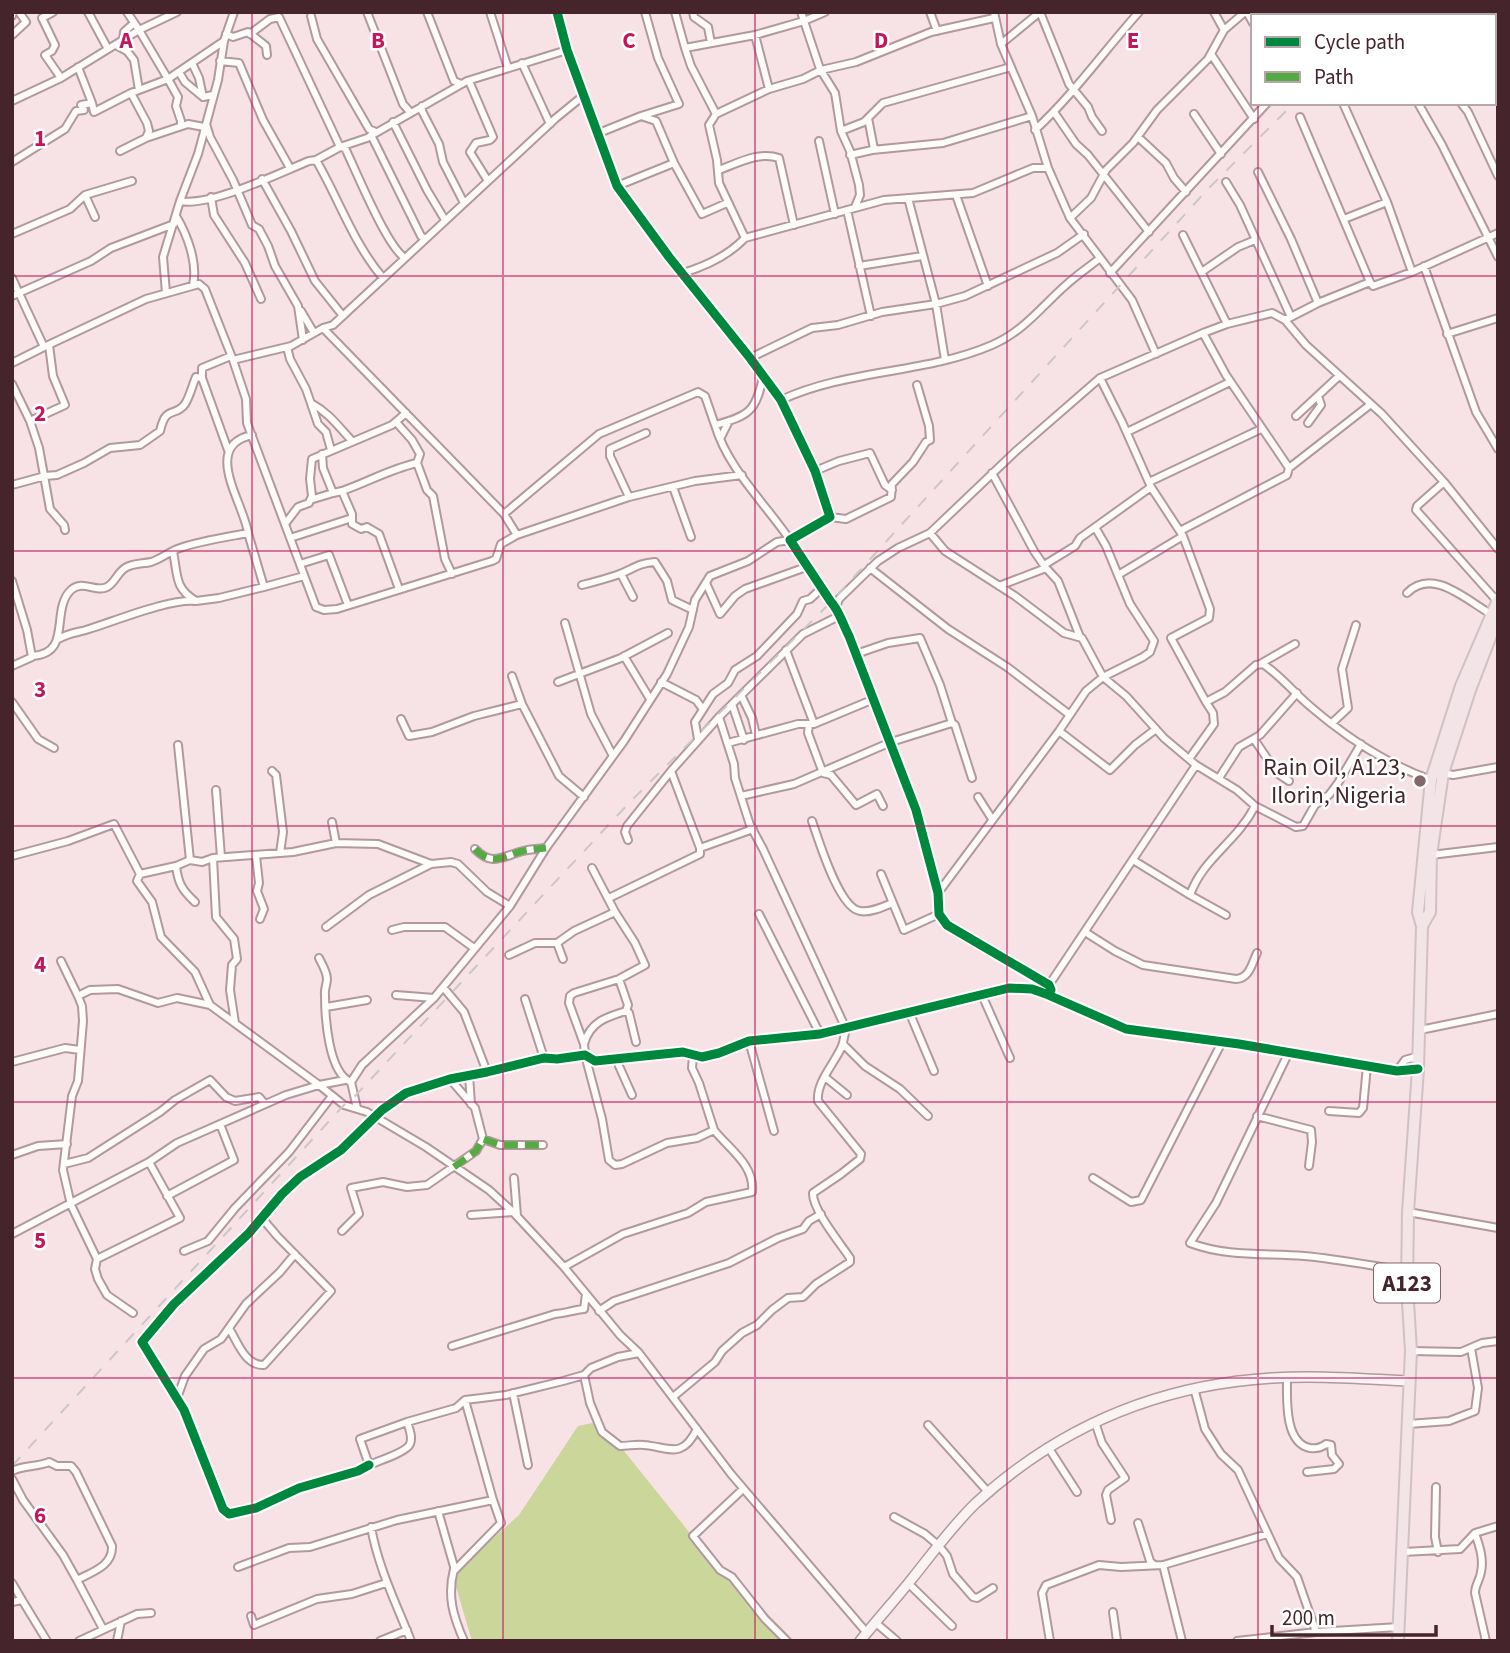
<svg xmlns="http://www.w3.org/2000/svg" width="1510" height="1653" viewBox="0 0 1510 1653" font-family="'Source Sans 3',sans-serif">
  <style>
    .green { fill: #cad69a }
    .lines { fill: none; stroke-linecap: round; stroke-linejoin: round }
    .minor-casing { stroke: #b1999e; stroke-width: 10 }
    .secondary-casing { stroke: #b1999e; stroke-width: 12 }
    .trunk-casing { stroke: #d0c1c4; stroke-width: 14 }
    .minor { stroke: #fefbfb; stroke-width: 6 }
    .secondary { stroke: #faf3f4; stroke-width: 9 }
    .trunk { stroke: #f3e4e8; stroke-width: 10 }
    .rail { stroke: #ccc6c7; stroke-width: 2; stroke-dasharray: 12 12; stroke-linecap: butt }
    .quiet { stroke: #56aa44; stroke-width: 7; stroke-dasharray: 14 7; stroke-linecap: butt }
    .cycleway-casing { stroke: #fff; stroke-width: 13 }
    .cycleway { stroke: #00873e; stroke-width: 9 }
    .grid { fill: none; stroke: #c2185b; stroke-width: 2; stroke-opacity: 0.55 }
    .poi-dot { fill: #84666d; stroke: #fff; stroke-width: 2.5 }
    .labels { text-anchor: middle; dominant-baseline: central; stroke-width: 5; stroke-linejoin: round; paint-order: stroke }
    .shield { fill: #fff; stroke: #7e666b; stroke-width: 2 }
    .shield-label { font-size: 23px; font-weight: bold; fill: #46242c }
    .poi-label { font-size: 24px; fill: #46242c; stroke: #fff; text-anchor: end }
    .grid-label { font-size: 23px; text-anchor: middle; font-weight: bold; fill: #c2185b; stroke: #fff; stroke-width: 5; stroke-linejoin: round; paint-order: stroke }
  </style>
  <rect width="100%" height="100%" fill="#f7e2e6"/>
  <path class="green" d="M592,1423L620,1446L722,1573L732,1577L794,1641H472L454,1580L457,1571L519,1515L578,1426Z"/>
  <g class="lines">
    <defs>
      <path id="minor" d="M53,12L42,18L55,45L52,51L45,55L61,78
        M88,12L108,49
        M367,12L403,104L410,112
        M427,12L454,81L461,84
        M490,12L508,68
        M557,12L567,50L617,186L669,257L750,358L781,400L815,471L830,517L790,540L831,602C839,610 843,625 849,636L916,810L938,893L939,914L947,925L1049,985L1053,997
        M675,12L685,48
        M693,12L694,17L708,27L711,43
        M801,12L804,21L825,12
        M930,12L937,31
        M994,12L1001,44L1032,116L1048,168L1070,218L1132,300L1156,354
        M1040,12L1069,84L1088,107L1092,117L1102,131
        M1214,12L1224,30
        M1247,12L1253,23
        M1403,12L1407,16
        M12,16L13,12
        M311,16L317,39L369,129L376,132
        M1342,16L1345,12
        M226,34L233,37L248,32L266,46L267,55
        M250,34L270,19L279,17L340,147L345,148C356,171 387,247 405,258
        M12,35L26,22L19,12
        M755,35L769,89
        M123,40L124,32L134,23
        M1001,44L1040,12
        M116,45L127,51L134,60L139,90
        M1211,54L1254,119
        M220,61L239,63L263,120L290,168
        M192,63L199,78L203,97L213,95
        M522,63L550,124
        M78,67L92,103
        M179,72L185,82L203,97
        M469,81L493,137L490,140L476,143L470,152L488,181
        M1494,91L1498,100
        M12,101L61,78L139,30L127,12
        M1343,103L1387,202L1412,272
        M1418,103L1442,145L1498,257
        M1461,103L1468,112L1498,176
        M422,106V111L439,144L443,162L464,203
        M1054,112L1076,144L1088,155L1149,232
        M716,114L691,66L685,48L755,35L804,21L820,69L835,93L841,131L850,151L859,185L860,195L855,207
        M1194,114L1221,154
        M641,116L679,104L658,58L645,12
        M1300,117L1370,282
        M868,118L874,149
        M393,122L427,190L445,220
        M206,124L210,137L233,180L252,225L259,229L268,246L275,266L298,306L303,340
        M181,126V121L176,106L178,97L168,79L224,41
        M1035,130C1073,95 1104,51 1139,12
        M841,131L864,122L883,103L1011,67
        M599,133L641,116L656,121L674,163
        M371,135L421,236L425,239
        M1138,137L1166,163L1174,178L1186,192
        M146,138L188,124L204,127
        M819,141L835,214
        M120,151L146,138L149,131L147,123L131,93
        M850,155L872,150L943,143L1032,116
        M316,160C339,199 353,243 383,278
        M12,162L65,129L76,111L84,110L81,105L92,103L94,112L131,93L168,79L139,30L177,12
        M719,170C738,163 759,151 779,158L794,225
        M1258,172L1291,239L1318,303
        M262,179L291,231L315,281L343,316
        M1226,182L1240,205L1291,317
        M617,186L674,163L702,214L727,203
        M85,195L95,217
        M956,195L988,286
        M211,197L214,215L245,263L261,299
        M908,198L936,304L945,360
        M180,201C210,207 279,173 309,161L316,160L340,147L367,138L467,81L567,50
        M847,210L871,316
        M176,216C187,234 198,263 193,285
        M1070,218L1091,198L1106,170L1133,143L1157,110L1208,59L1224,30L1245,12
        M1344,219L1387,202
        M12,234L70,209L85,195L132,181
        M1183,235L1227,324
        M745,238L884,200L973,193L1033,168H1048
        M859,266L922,256
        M1424,266L1476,412L1498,449
        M1203,271L1238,247L1255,240
        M683,273C706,266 728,256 745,238L719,183L717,160L709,125L716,114L769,89L803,79L821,70L856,62L931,32L994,18
        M1110,273L1267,103
        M12,278L44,347L146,299L199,284L205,289L233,360
        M166,293L163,257L180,201L198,154L218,80L224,41L234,12
        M12,296L91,261L111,248L174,224
        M301,311L314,333
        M1285,320L1318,303L1370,282L1373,286L1412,272L1498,233
        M323,328L291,346L233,360L246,399L247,423L316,607L324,610L337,609L492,561L496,559L501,544L517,535L629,497L695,481L742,475
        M1203,333L1226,375L1289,468
        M1447,334L1498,318
        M287,347L290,359L306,389L318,424L326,432L331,450
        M750,358L812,328L838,325L882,312L936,304L965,296L1057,253L1084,234
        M12,363L44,347
        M1100,378L1122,422L1151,487L1183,536L1210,609L1209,618L1171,638L1206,702L1225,692L1256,665L1263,664C1281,676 1294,693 1311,707C1346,737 1387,764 1431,780
        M12,384L30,421L65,405L53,376L49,345
        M781,400C847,369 925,374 992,345C1023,332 1042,306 1066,285C1077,275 1089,267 1100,258
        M311,403C329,413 338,426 352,441
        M1296,416L1339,376
        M30,421L39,448L50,509L64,525L65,530
        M396,422L412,440L420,454L417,463L427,490L433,496L445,559L452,574
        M1308,423L1321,405L1318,396
        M1127,432L1230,382
        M720,439L729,421
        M228,450L202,378V368L231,356
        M815,471L839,461L870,453L885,485L892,490
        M992,473L1034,551L1045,567
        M1149,482L1261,429
        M1444,482L1417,506L1416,510L1497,601
        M12,485L45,476L57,475L84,463L110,448L140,445L160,431C166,404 175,418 185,404C190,396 192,386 196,377L202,378
        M673,487L691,537
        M342,491C368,482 390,469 417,463
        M333,493L342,491L352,514V524L361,529L367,527L379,534L399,589
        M629,497L610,456V449L646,433
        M310,500L333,493L323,468L322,454
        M504,514L599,434L698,392L705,396L715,425
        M830,517L846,519L891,497L892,484L913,462L926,442L930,440L929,426L917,385
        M285,524L298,507L309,503L312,496L310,479L312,459L392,425L406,413
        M1180,531L1287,475L1289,468L1371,404
        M248,533C244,503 201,446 252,435
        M930,533L945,551L1015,596L1064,633L1082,638L1103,677L1126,696L1164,738L1196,765L1237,790L1255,806L1296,827L1303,826L1315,805L1329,795L1338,783L1361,744
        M517,535L504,514L323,328L333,325L556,118L583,96
        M290,538L352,518
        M173,552C178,575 174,588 196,601L219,598L264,587
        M300,564L329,555L348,605
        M1044,565L1075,546L1080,538L1151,487
        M870,568L948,629L1007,667L1070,715
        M621,574L633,597
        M1118,575L1183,536
        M12,581L27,630L32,657L12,666
        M706,583L720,614L735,596L745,589L809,566
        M582,585C594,582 605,579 617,575C632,570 637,563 655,562L667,581L672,600L693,610
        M999,586L1046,568L1058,581L1080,637
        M1407,593C1433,567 1466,600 1491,614
        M836,607L839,599L878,561L898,548L930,533L1016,451L1100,378L1203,333L1227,324L1272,313L1285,320L1306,345L1382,414L1444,482L1498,549
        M565,623L591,714L613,756
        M58,639C71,632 77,633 89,629C115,621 171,598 196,601
        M786,650L814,724
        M856,654L888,643L920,638L940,685L952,723
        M32,656C73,654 50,610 71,590C83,579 95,593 107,587C115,583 117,573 125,568C133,563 142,564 151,562C161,559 170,551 180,548C200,541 227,537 248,533L264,587L304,576
        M624,656L650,699
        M1260,664L1295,644
        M512,676L522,704
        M558,682L621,658L668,633
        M661,682L696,700L702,708
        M741,695L752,718L756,735
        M12,702L38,739L54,748
        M732,704L744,740
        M401,719L409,736L432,732L474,716L522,704L559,776L584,797
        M1332,723L1348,708L1342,669L1356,625
        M809,724L808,733L823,773L831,775L856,805L877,794L883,806
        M1059,731L1110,770L1135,745L1156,729
        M698,739L695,722L713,694L728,683L735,670L757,656L797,614L803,601L810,599L822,588
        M1254,739L1277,773L1289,781
        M728,743L798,724H814L874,699
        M178,745L190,860
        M1189,759L1214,724L1213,713L1206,702
        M272,771L276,775L283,832L280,853
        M1443,773L1453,775L1498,767
        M1219,778L1239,747L1260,735L1297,693
        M216,790L221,857
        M741,796L794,784L891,742L952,723L955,725L972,778
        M978,797L992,819
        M812,821C819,841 839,908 860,911C870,913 883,907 892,903
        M332,822L336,843
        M753,829L700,848L671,771L719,717L803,634L839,616
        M628,840L625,832L627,826L671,771
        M475,849C492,867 503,856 523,851C530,849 538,849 546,848
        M1431,855L1498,847
        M12,856L68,841L114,824L140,874L176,866L190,860L202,862L213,858L293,852L336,843L378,844L431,864L451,862L458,864L487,892L510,906
        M256,856L259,883L257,891L264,909L260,919
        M213,858L216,917L234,939L237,959L232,965L230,990L235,1023
        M1133,860L1190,895C1203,858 1237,842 1255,806
        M176,866C178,883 182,890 195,902
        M592,868L615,912L635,943L645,965L619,979L574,993L570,996L569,1003L584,1044L585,1055L602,1119L609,1160L615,1165L622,1164L667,1143L697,1138L714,1130L699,1083L692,1068L693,1056
        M140,874L137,881L152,902L161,937L195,972L210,1005L319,1085L345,1080
        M881,874L904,930L939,914
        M938,893L1059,731L1086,691L1103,677L1143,657L1150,652L1154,641L1130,604L1106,546L1095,527
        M1190,895L1226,915
        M609,898L700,854V848
        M759,914L820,1034
        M326,927L369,895L431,864
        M392,930L404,927H445L474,948
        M1085,932L1115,951L1143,965L1236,979C1250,978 1252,963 1257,953
        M557,943L563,959
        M509,955L535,943H557L574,931L615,912
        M319,958C322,964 327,972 327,979C327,984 324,990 325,995C325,1016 328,1073 351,1082L357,1108
        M61,961L78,996
        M619,979L628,1005L626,1011L629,1013L636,1042
        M1049,985C1098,912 1147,838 1196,765
        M443,987L464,1012L487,1072
        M396,995L434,998
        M982,995L1010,1058
        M525,999L544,1058
        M326,1007L367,1000
        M910,1014L934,1071
        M1420,1030L1498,1014
        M749,1041L774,1131
        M584,1044C590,1022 606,1017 626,1011
        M843,1044L865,1066L900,1089L928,1116
        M1288,1054L1216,1203L1190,1243C1227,1257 1265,1253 1304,1256C1338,1259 1373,1266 1407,1271
        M619,1060V1066L632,1095
        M12,1062L65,1048L80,1050
        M1397,1071L1405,1060L1419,1056
        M469,1075L471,1104
        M825,1077L847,1095
        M450,1079L475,1108L483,1139
        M351,1082L362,1065L434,998L510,906L546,848L624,741L667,674L689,627L695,600L710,576L748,561L777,542L790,540C765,503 728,469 715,425C749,416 756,411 763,377
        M1329,1111L1359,1113L1363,1108L1367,1066
        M1257,1116L1311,1130L1312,1142L1309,1166
        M12,1155L38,1146L67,1144
        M64,1164L88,1158L160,1112L175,1100L210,1080L226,1097L235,1101L259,1097L265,1104
        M514,1178L517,1216
        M1093,1178L1131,1202L1141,1200L1222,1042
        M167,1196L234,1160L220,1124
        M1408,1212L1498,1228
        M471,1215L513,1212
        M342,1231L359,1214L351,1188L383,1182L407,1187L427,1185L476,1151L483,1139L500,1145H543
        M12,1234L149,1162L177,1143L286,1095L319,1085L344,1105L367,1112L426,1147L489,1190L513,1212L564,1267L620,1335L639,1353L731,1474L867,1633
        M184,1251L208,1241L235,1208L289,1152L332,1096
        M97,1259L180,1218L149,1162
        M564,1267L623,1234L688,1213L706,1202L752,1192C755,1165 729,1149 714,1130
        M599,1311L614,1301L729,1263L778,1238L803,1229L809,1221L821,1214
        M133,1313L107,1295L98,1279L95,1269L97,1259L71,1205L63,1170L72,1096L78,1081L83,1021L82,1006L78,996L90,990L118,989L158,1003L177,998L210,1005
        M229,1328C237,1341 245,1366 264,1365L331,1291L278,1237L261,1217
        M452,1346L555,1314C566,1313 574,1310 584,1309L586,1294
        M1411,1351L1461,1352L1482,1343L1498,1341
        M584,1375L590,1403L602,1432L620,1446C628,1446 636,1444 644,1445C669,1447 682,1460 697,1429
        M1287,1378C1287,1398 1284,1443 1310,1448C1317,1449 1321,1448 1326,1444L1331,1445L1332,1455L1339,1464L1334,1469L1307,1472
        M1194,1388L1205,1429L1221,1454L1238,1470L1279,1558L1297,1577L1316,1632
        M513,1393L528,1465
        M673,1397L715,1362L722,1351L742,1333L757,1325L772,1310L788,1298L803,1297L816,1284L850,1262V1258C840,1243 812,1209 813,1193L841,1174L860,1159L861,1154L818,1101C816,1082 835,1063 842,1046C844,1041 844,1035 846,1029L763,849L750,825L735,778L734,764L719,717
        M177,1398L185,1376L204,1349L221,1339L246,1304L280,1272L295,1254
        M407,1422C409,1428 413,1437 410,1444C407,1452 378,1461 369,1465L360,1439L407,1422L456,1408L465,1400L506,1395L563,1381L584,1375L591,1368L618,1357L639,1353
        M1095,1422L1102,1443L1125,1478L1108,1490L1106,1495L1111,1520
        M1408,1424L1449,1421L1475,1411L1478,1388L1471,1348
        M928,1425L989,1493
        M1048,1447L1077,1492
        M369,1465L358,1471L299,1488L256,1508L229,1514L223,1509L184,1410L142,1342L174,1304L249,1233L282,1194L300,1177L341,1150L382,1110L406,1093L450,1079L487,1072L544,1058L557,1059L585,1055L595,1061L683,1052L702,1057L719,1053L749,1041L820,1034L1009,988L1032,989L1046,994L1126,1029L1239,1044L1397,1071L1418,1069
        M12,1471C24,1465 38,1467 49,1462L57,1466H71L76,1472L112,1546C113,1566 92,1572 77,1580L103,1629
        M12,1479L23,1500L63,1555L77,1580
        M1436,1487L1435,1537L1438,1552
        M743,1489L693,1536L720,1570L732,1577L765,1619L787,1641
        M438,1511L455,1570L501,1523L493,1500
        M894,1517L925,1534L939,1546L947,1556L953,1574L973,1597L977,1598L993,1588
        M1138,1523L1150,1561L1154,1565
        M371,1527C378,1567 396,1603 411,1641
        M1475,1533C1479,1545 1484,1558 1481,1572C1480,1580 1475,1585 1475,1593L1486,1641
        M1403,1552L1460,1549L1475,1533L1498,1526
        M1163,1565L1182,1641
        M238,1567L289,1548L310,1547L397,1520L493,1500L465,1400
        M454,1569C447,1596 453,1616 464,1641
        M12,1583L22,1600
        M908,1583L952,1626
        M12,1602L22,1600L47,1641
        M1113,1612L1117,1641
        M251,1616L254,1625L317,1599L352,1594L386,1583
        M876,1623L897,1641
        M79,1641L137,1614L151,1613
        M117,1641L121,1621
        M380,1641L407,1630
        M1050,1641L1042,1593L1046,1585L1099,1565L1121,1567L1163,1565L1267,1534
        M1237,1641L1316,1632L1399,1627"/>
      <path id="secondary" d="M860,1641C877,1620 894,1601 911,1580C932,1554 952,1526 976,1503C1059,1427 1159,1385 1272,1378C1318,1375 1364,1379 1410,1381"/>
      <path id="trunk" d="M1422,926L1430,912L1431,855L1443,773L1470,690L1498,617
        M1398,1641L1411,1351L1407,1286L1408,1212L1418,1069L1422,926L1418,912L1431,780L1461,686L1498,600"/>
    </defs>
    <use href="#minor" class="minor-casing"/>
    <use href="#secondary" class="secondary-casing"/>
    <use href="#trunk" class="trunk-casing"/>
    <use href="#minor" class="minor"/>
    <use href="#secondary" class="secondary"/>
    <use href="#trunk" class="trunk"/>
    <path class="rail" d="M1373,16L1375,12
      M12,1466L344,1105L355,1096L629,803L831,602L1208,189L1294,103"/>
    <path class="quiet" d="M475,849C492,867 503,856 523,851C530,849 538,849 546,848
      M454,1167L476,1151L483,1139L500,1145H543"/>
    <defs>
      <path id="cycleway" d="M557,12L567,50L617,186L669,257L750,358L781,400L815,471L830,517L790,540L831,602C839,610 843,625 849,636L916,810L938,893L939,914L947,925L1049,985L1051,990
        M369,1465L358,1471L299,1488L256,1508L229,1514L223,1509L184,1410L142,1342L174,1304L249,1233L282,1194L300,1177L341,1150L382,1110L406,1093L450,1079L487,1072L544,1058L557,1059L585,1055L595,1061L683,1052L702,1057L719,1053L749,1041L820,1034L1009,988L1032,989L1046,994L1126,1029L1239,1044L1397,1071L1418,1069"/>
    </defs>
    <use href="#cycleway" class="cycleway-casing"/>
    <use href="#cycleway" class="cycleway"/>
  </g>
  <path class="grid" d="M252,12V1641M503,12V1641M755,12V1641M1007,12V1641M1258,12V16M1258,103V1641M12,276H1498M12,551H1498M12,826H1498M12,1102H1498M12,1378H1498"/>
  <circle class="poi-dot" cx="1420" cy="781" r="7"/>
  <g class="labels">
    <rect class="shield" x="1374" y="1263.5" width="66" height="39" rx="5"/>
    <g class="shield-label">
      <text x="1407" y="1283">A123</text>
    </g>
    <g class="poi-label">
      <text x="1406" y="767">Rain Oil, A123,<tspan x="1406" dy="28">Ilorin, Nigeria</tspan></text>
    </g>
  </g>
  <g class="grid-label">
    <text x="126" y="48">A</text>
    <text x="378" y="48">B</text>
    <text x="629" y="48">C</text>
    <text x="881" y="48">D</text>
    <text x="1133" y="48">E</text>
    <text x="40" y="146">1</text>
    <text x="40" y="421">2</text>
    <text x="40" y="697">3</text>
    <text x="40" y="972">4</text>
    <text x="40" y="1248">5</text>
    <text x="40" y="1523">6</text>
  </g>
  <rect width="1510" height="1653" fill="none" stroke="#46242c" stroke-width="28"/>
  <rect x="1251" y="14" width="245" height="91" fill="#ffffff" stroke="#b5a7ab" stroke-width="2"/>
  <rect x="1265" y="37" width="35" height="10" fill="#00873e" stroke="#b5a7ab" stroke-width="2"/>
  <text x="1314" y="49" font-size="21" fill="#46242c">Cycle path</text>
  <rect x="1265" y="72" width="35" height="10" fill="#56aa44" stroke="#b5a7ab" stroke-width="2"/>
  <text x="1314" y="84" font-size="21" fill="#46242c">Path</text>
  <path d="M1272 1625v10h164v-10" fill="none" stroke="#46242c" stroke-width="3.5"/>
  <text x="1282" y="1625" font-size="21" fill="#46242c" stroke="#ffffff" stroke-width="5" paint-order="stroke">200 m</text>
</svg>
